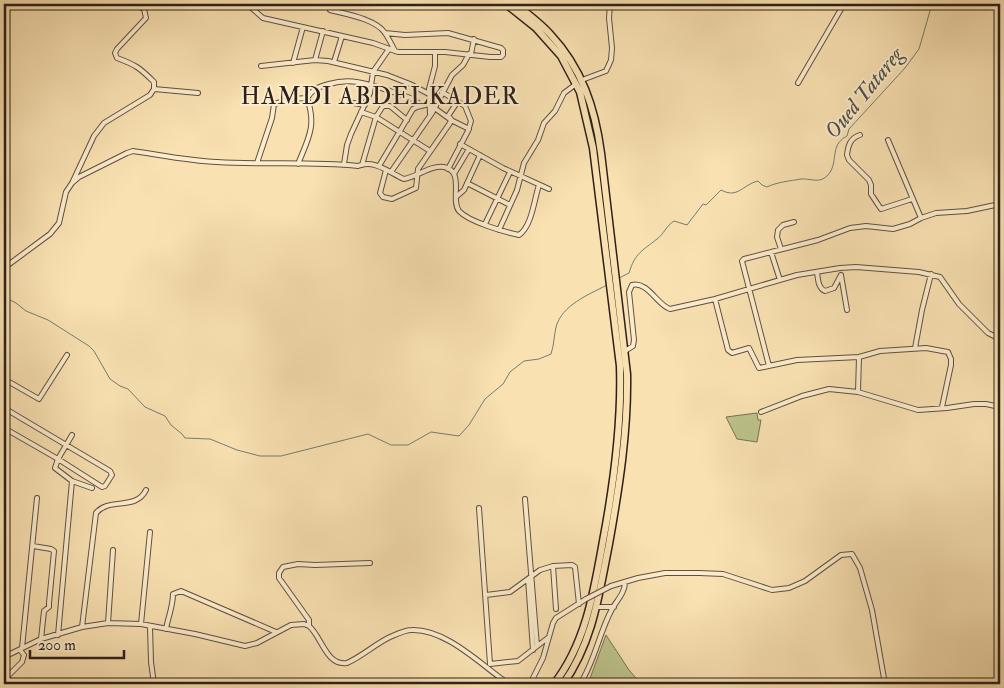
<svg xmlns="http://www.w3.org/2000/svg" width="1004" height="688" viewBox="0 0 1004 688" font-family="'IM FELL Double Pica',serif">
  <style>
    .green { fill: #bdc38c; stroke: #757254 }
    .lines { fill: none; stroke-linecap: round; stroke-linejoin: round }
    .stream { stroke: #717e75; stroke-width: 1 }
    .minor-casing { stroke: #605041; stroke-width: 6 }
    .trunk-casing { stroke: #2d201b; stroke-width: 9 }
    .minor { stroke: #fbeccd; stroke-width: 4 }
    .trunk { stroke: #f9e1b2; stroke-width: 6 }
    .minor-bridge-casing { stroke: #605041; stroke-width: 6; stroke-linecap: butt }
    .minor-bridge { stroke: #fbeccd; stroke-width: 4 }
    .labels { text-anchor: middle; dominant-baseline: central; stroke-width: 4; stroke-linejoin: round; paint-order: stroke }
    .water-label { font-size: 22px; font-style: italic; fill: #4f4f48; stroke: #fbeccd }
    .quarter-label { font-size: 24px; letter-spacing: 1px; fill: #2d201b; stroke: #fbeccd }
  </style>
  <rect width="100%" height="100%" fill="#f9e1b2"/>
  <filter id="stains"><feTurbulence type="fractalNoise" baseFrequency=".004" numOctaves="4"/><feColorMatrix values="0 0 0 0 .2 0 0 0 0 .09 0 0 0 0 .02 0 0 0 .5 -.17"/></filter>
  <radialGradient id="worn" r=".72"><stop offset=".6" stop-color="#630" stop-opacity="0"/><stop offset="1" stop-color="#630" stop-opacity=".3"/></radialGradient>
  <path class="green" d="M757,413L758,420H761L757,442L737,439L726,417Z
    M606,635L629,670L641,684H588Z"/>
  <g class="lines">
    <path class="stream" d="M619,278L629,273C635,253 642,251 657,239C664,234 666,226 674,221L687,225L703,204L706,205L721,190C738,199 742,185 758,181L762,185L767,187C777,182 790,181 801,179C810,178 819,184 827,176C840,163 828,146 847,136L849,129L905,68L919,49L932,4
      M4,297L16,303L26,311L48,320L89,346L94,351L110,379L120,386L128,389L145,407L165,416L171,425L182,434L185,438L210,439L237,450L260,456H281L368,434L391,445H408L431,432L459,436L469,425L485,399L503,384L510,372L524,361L539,359L551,354C554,345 554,336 556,327C562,305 588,295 607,285"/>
    <defs>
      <path id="minor" d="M247,4L263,18L373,43L398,52H445L490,57H501L503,55V50L501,48L448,33L405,35L385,33
        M330,10C346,14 376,19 385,33C389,39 392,45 395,51
        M471,54L474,39
        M315,60L323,31
        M334,62L342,36
        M293,63L303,27
        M261,66L315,60L328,61L387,75L410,84L429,94
        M582,80L606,71L611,60L612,48L609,18L610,4
        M798,83L844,4
        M154,89L198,93
        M442,92L465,106L471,121L468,131L448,169
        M342,101L365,105
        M361,112L376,117L430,151
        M430,114L429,89L435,66V52
        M860,135C850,138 848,146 847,155L849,160L869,180L871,185V194L881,209L912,199
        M888,140L921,218
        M460,144L503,168L549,189
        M257,163L272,118L274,104L292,99L307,98C313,89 318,87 329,84C353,77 371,85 393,92C403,96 414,97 421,106
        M298,164C308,139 317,126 307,98
        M344,164L347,145L351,134L370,93L373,72L389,49
        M362,165L376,117L383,106H390L407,120
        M379,166L413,109L417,107L429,104L451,120L469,129
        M386,170L380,193L383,197L392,199L416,188L418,169L450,123L451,119L448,116L458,101
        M391,172L432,113L452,75L463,65L469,54
        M454,174L469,149
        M73,181L94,136L104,123L150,95L154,89V82C140,68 136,65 117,58L115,53L117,49L146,18L144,9L132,4
        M467,183L510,205
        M456,197L464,190L480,155
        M485,224L510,172
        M499,230L517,190L524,163L538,140L544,123L555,111L564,93L576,84
        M781,249L777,237L778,230L783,225L794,222
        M771,252L780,280
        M4,268L50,234L59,223L66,192L72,183L79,177L127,153L133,151C161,155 189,161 217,162C264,165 311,161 358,166C374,159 390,173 404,179C417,177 430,165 444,167C465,171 450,200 459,211C469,222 505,232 519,235C532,226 534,200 539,185
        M817,272C818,279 818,288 825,291L834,288L841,275
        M841,275L847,310
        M915,348L922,310L931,274
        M625,351L633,346L634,340L629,292L632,285C648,281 657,305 670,309L715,299
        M769,366L742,261L744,259L818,240L850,228L866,226L893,229L910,224L921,218L936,213L967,211L1000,204
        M4,379L39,399L67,355
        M858,392L859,357
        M942,407L951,365V359L948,352L926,348L880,351L859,357L797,360L759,368L749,348L732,353L728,350L715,299L797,275L840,268L856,267L919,272L940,277L959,304L988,333L1000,339
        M4,408L110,471L112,475L105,486L102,487L58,459L4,428
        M761,412L802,396L829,389L858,392L918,410L947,408L974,404H986L1000,407
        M72,435L58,459L55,468L72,481L92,488
        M525,499L537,646
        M479,508L490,664
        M33,546L51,549L54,551L49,603V607L44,611L41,639
        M370,563L315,565L298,564L283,567L279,573V578L309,620V626C322,637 326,666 347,663C363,656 375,644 390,637C397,634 405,630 412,630C447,629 482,666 509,684
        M553,566L556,609
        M528,579L533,650
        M611,586L638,578L665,573H699L723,574L772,590L789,588L805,581L841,555L852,554L860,568L872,610L885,684
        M486,595L510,592L540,570L553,566L572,565L575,567L579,604
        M597,607H614
        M108,623L113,550
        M141,624L150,532
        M82,627L96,513C109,497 136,511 146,490
        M150,627L151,662L154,684
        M166,629C168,617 173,607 173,594L181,591L276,632
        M58,635L72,481
        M22,648L37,498
        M4,657L41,639L82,627L108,623L141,624L195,634L245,646L257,643L291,625L304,624L309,626
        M490,664L518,661L549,637
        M4,680L22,662L24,655L20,650
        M530,684L543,658L553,623L556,618L586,599
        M580,684C595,661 599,633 612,609C617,600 625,593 625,582"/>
      <path id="trunk" d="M506,4L536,28L561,56L580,92L593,148L620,366C622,425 614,483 603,541C594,591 586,643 554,684
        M515,4C527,13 540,23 550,34C582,68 595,108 601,153L627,374C628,431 619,488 609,544C599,594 593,642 563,684"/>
    </defs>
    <use href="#minor" class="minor-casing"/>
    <use href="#trunk" class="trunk-casing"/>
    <use href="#minor" class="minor"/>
    <use href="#trunk" class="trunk"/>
    <defs>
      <path id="minor-bridge" d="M586,599L611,586"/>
    </defs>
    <use href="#minor-bridge" class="minor-bridge-casing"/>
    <use href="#minor-bridge" class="minor-bridge"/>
  </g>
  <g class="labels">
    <g class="water-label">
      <text transform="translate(864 93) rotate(-51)">Oued Tatareg</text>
    </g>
    <g class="quarter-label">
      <text x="380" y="96">HAMDI ABDELKADER</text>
    </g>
  </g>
  <rect width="1004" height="688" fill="none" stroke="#f9e1b2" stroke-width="20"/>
  <rect x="5" y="5" width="994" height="678" fill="none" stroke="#2d201b" stroke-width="2.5"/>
  <rect x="10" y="10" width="984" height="668" fill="none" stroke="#2d201b"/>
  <path d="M30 650v8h94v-8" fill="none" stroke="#2d201b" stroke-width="2.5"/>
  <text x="38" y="650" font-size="15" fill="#2d201b" stroke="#fbeccd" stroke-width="4" paint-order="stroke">200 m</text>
  <rect width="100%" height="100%" filter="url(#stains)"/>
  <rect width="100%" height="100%" fill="url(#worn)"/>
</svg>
